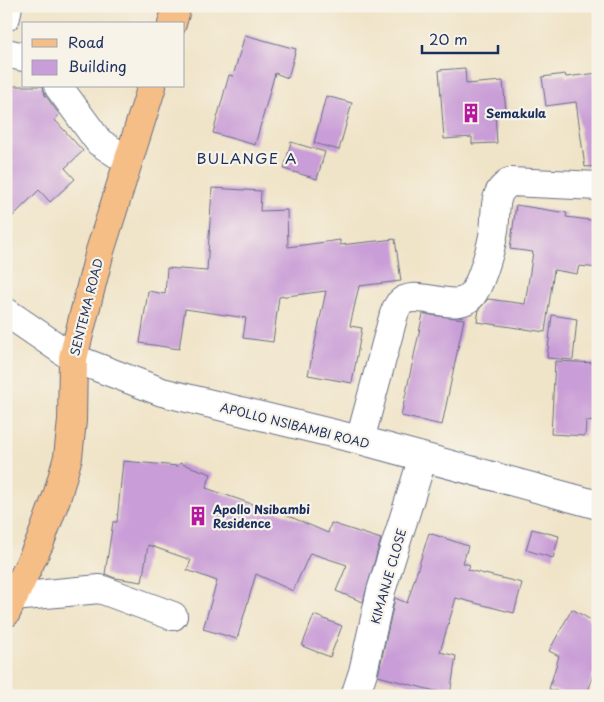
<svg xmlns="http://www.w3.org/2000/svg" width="604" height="702" viewBox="0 0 604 702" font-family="'Playpen Sans',sans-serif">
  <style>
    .building { fill: #c99dd7 }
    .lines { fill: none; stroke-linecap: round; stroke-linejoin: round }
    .minor-casing { stroke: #666e83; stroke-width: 30 }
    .major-casing { stroke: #666e83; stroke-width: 30 }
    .minor { stroke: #fff; stroke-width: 28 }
    .major { stroke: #f6be87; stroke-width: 28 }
    .labels { text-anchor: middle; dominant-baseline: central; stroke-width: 4.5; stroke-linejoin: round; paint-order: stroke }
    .poi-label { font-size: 12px; font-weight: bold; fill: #1b2f5e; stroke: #f7f3e8; text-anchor: start }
    .street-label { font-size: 12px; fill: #1b2f5e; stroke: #f7f3e8 }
    .quarter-label { font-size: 15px; letter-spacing: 1px; fill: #1b2f5e; stroke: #f7f3e8 }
  </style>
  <rect width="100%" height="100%" fill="#f7f3e8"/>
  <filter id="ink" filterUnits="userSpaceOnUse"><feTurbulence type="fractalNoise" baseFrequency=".02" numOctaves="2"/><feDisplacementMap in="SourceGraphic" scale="10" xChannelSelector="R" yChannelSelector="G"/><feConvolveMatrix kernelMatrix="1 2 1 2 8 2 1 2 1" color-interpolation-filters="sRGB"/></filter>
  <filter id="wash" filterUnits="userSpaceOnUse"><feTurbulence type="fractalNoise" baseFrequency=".0096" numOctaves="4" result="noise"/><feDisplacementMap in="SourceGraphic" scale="20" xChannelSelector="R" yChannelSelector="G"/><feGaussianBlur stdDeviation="1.12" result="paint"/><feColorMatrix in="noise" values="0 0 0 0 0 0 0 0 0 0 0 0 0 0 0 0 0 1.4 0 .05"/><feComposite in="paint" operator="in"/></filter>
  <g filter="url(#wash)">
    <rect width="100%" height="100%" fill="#f0e4c8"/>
    <g id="blocks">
      <path class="building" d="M245,35L296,49L288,78L275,73L255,145L213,133L229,75L233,76Z
        M465,68L466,84L503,81L506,112L495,113L497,143L472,144V137L444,139L439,70Z
        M598,73V166L585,167L576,102L546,106L542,77L565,74L566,77Z
        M6,86H43L45,95L59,114L55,120L83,151L65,168L75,179L50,202L39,190L6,223Z
        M326,96L352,103L339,150L314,143Z
        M291,142L325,152L317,179L284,169Z
        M212,188L261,191L260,211L287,210L288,247L340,240V245L395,239L401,281L359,286L350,326L362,328L352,383L308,375L326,291L279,297L273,342L243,338L246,318L185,309L179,349L140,343L148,291L165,294L167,268L207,271Z
        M516,205L567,213L566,217L598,221V268L579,266L577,274L554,270L545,332L477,322L479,309L488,299L525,304L533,252L510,249Z
        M423,314L464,319L442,425L401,416Z
        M552,315L577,319L573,360L547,358Z
        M555,361L598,363L596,396H598V422L586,421L585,436L551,434Z
        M123,461L178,466L180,463L211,474L206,488L269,510L270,508L328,533L331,523L381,539L363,602L336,591L347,565L310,553L293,591L256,574L237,639L203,629L217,581L187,570L191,560L148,545L142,582L115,578L105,574L113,522H117Z
        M532,529L559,536L553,558L526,550Z
        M429,533L468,546L463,563L470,565L468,570L522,583L514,613L456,598L440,652L456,656L450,695L378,676L395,598L407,603Z
        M572,609L598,624V677L593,674L587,696H576L549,689L559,656L549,651Z
        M314,615L342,626L330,657L302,646Z"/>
    </g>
  </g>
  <g filter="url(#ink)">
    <use href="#blocks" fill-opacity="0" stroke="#666e83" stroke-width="1"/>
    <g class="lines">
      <defs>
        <path id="minor" d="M6,17L8,6
          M6,53L24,57
          M58,86L99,142L128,161
          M6,312L73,358L162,392L360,440L598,505
          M360,440L394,314C395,311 397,307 399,304C416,285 459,318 474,292C482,280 492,245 494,230C496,219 494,206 498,196C500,189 505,186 510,182L598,186
          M13,597L100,589L173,616
          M355,696L363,672L381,591L423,457"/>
        <path id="major" d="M172,24L177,6
          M6,613L40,542L57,496L68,457L72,421L73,358L100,251L152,86"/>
      </defs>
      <use href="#minor" class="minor-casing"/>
      <use href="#major" class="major-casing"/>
      <use href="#minor" class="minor"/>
      <use href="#major" class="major"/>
    </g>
  </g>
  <defs>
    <symbol id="building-bare" viewBox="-9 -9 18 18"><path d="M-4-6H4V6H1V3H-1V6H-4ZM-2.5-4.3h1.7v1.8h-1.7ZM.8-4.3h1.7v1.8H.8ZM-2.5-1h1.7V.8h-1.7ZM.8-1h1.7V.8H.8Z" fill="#b5179e" stroke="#f7f3e8" stroke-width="2.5" paint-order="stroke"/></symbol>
  </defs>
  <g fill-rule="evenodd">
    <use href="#building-bare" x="457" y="99" width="28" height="28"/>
    <use href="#building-bare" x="184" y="502" width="28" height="28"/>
  </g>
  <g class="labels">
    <g class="poi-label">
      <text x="486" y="113">Semakula</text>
      <text x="213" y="509">Apollo Nsibambi<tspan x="213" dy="14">Residence</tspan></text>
    </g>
    <g class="street-label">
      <text transform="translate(86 307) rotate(-76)">SENTEMA ROAD</text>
      <text transform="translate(295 425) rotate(14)">APOLLO NSIBAMBI ROAD</text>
      <text transform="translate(388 576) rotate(-74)">KIMANJE CLOSE</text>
    </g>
    <g class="quarter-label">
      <text x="247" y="157">BULANGE A</text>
    </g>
  </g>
  <rect width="604" height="702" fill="none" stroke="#f7f3e8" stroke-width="25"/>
  <rect x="22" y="22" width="162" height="65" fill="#f7f3e8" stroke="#9fa5b1"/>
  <rect x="32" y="39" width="25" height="8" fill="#f6be87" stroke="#9fa5b1"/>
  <text x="68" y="48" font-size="15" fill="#1b2f5e">Road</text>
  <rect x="32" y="60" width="25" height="15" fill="#c99dd7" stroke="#9fa5b1"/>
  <text x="68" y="72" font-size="15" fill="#1b2f5e">Building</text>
  <path d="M422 45v8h76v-8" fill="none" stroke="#1b2f5e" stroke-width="2.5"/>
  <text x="429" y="45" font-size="15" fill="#1b2f5e" stroke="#f7f3e8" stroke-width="4" paint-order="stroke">20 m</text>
</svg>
